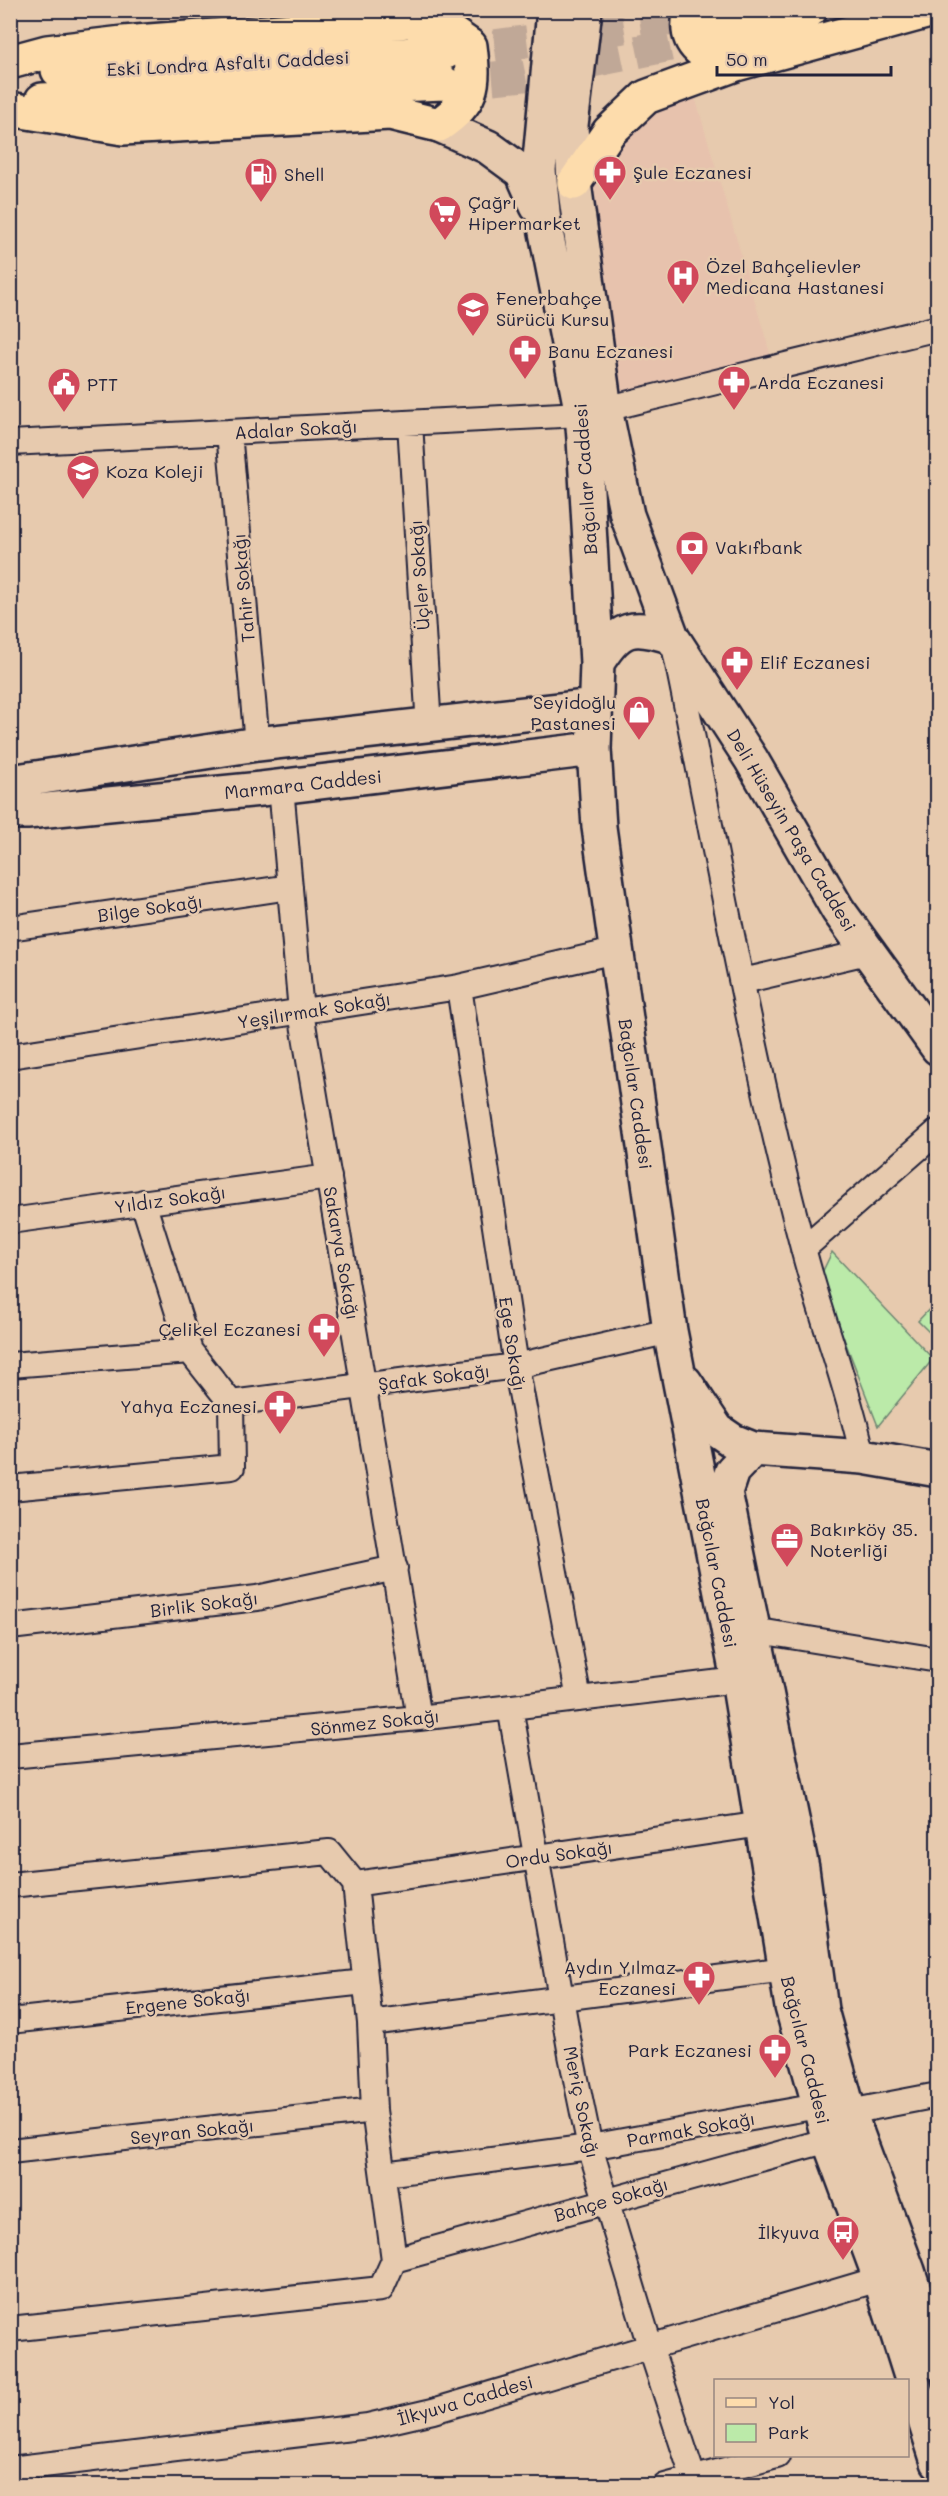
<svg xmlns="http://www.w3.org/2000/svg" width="948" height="2496" viewBox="0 0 948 2496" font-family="Mali,sans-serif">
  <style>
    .built { fill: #e7c2ad }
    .green { fill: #bbeaa9; stroke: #6e8672; stroke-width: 1.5 }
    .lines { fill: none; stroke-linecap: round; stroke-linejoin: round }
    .primary-tunnel { stroke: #c0a897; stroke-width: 33; stroke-dasharray: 33 16; stroke-linecap: butt }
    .street-casing { stroke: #22223b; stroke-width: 28 }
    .secondary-casing { stroke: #22223b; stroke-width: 38 }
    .primary-casing { stroke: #22223b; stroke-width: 38 }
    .street { stroke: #e7caae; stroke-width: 24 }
    .secondary { stroke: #e7caae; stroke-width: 33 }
    .primary { stroke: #fddcac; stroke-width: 33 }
    .labels { text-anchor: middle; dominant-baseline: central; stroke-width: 5; stroke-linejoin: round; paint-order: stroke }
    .street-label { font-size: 18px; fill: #22223b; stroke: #e7caae }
    .poi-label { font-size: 18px; fill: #22223b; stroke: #e7caae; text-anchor: start }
  </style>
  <rect width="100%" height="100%" fill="#e7caae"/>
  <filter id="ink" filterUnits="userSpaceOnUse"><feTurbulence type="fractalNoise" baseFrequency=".0167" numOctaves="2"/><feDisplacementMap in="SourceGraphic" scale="12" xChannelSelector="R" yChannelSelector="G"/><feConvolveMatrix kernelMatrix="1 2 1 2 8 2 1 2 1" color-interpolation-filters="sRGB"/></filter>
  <g filter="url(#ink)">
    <path class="built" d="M691,83L772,360L621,402L590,218L593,189L622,144L650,112Z"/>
    <path class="green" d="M832,1252L933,1359L878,1426L820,1277Z
      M937,1301V1340L918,1321Z"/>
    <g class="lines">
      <path class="primary-tunnel" d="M446,52L556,38L710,13
        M444,83L524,75L719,35"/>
      <defs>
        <path id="street" d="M605,409L938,328
          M410,423L429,727
          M229,432L257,744
          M10,443L582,414
          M675,650C716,849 751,1051 803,1248C821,1318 848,1386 863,1457
          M281,787L301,1012L419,1718
          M10,928L290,887
          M743,981L867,952
          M459,987L516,1366L579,1699
          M10,1056L459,987L615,951
          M143,1202L190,1351
          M10,1221L329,1177
          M803,1249L938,1131
          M10,1365L190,1351L231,1403L232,1467L10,1488
          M231,1403L516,1366L670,1331
          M10,1627L257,1598L395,1568
          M753,1630L938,1660
          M510,1707L571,2055L590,2147L650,2346L696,2486
          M10,1756L419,1718L738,1680
          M355,1884L762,1824
          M10,1885L329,1852L355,1884L370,2023L374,2110L394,2260L381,2289L10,2329
          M10,2021L365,1982
          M370,2023L786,1969
          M849,2112L938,2095
          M10,2151L374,2110
          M384,2174L590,2147L818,2106
          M394,2260L829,2140
          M10,2469L368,2426L433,2411L896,2274
          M665,2486L777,2456"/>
        <path id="secondary" d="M554,10L539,170L544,222L582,414L584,439L597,663L594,749L599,827L670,1331L738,1680L792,2007L829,2140L880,2278L938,2462
          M585,10L571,125L574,183L605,409L627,515L672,637L751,759L838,910L938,1048
          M439,125L488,147L522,172L537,206
          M597,663C620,626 632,624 672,637
          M10,782L257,744L595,706
          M10,812H27L261,789L594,749
          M685,1382L717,1430L733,1441L753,1449L863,1457L938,1470
          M753,1449L732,1471L725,1492L802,1868L821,2010L849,2112L908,2271L938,2363"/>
        <path id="primary" d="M691,10C681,47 706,58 736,64
          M710,13L721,10
          M719,35L810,10
          M10,62L47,52L123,43L409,21L450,32L470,46C475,87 473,101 439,125L390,113L123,128L10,109
          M58,70L226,66L446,52
          M42,100L444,83
          M574,183L609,132L646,97L736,64L933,10"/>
      </defs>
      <use href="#street" class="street-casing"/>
      <use href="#secondary" class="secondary-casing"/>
      <use href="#primary" class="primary-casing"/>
      <use href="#street" class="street"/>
      <use href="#secondary" class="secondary"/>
      <use href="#primary" class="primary"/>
    </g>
  </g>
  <defs>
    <symbol id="pharmacy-pin" viewBox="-11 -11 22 30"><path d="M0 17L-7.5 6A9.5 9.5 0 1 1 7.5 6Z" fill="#d1495b" stroke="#e7caae"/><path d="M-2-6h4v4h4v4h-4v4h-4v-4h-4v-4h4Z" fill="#fff"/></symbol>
    <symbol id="fuel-pin" viewBox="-11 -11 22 30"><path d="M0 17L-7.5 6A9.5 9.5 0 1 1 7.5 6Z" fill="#d1495b" stroke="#e7caae"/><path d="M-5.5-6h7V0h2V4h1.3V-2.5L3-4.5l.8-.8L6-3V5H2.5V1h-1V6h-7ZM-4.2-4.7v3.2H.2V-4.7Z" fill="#fff"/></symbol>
    <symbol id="supermarket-pin" viewBox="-11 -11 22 30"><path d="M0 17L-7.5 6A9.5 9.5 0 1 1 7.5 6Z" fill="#d1495b" stroke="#e7caae"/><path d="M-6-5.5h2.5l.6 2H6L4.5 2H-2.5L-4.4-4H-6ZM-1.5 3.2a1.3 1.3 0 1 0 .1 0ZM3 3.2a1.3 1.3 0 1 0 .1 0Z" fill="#fff"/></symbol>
    <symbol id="hospital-pin" viewBox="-11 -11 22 30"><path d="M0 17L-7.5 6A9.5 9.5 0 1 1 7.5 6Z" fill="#d1495b" stroke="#e7caae"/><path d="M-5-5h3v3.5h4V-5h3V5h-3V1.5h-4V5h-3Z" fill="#fff"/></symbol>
    <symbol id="school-pin" viewBox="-11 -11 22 30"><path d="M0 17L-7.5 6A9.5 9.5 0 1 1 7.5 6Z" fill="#d1495b" stroke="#e7caae"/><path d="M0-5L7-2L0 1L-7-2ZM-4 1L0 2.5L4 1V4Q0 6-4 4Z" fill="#fff"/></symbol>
    <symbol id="civic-pin" viewBox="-11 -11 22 30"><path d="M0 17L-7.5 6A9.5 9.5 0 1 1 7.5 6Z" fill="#d1495b" stroke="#e7caae"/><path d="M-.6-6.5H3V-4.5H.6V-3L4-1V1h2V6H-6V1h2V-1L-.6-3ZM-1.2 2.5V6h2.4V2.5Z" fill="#fff"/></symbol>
    <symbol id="bank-pin" viewBox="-11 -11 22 30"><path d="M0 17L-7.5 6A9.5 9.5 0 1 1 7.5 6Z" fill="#d1495b" stroke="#e7caae"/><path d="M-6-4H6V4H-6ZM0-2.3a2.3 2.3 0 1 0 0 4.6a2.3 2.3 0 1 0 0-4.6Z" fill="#fff"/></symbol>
    <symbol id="shop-pin" viewBox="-11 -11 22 30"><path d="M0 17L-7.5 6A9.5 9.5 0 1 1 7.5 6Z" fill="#d1495b" stroke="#e7caae"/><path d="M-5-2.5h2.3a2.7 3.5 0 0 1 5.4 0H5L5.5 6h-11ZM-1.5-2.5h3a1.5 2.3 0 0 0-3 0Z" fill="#fff"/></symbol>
    <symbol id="office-pin" viewBox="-11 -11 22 30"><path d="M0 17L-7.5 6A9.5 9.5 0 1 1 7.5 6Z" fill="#d1495b" stroke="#e7caae"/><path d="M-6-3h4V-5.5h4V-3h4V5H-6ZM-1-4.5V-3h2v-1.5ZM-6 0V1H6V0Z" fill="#fff"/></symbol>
    <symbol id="bus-pin" viewBox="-11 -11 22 30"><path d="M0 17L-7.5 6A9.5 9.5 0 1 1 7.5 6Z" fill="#d1495b" stroke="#e7caae"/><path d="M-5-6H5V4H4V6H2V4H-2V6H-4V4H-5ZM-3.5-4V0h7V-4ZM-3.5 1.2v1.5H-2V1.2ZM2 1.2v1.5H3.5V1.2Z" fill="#fff"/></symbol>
  </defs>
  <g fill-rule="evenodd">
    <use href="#pharmacy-pin" x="591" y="153" width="38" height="52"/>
    <use href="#fuel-pin" x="242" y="155" width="38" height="52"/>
    <use href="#supermarket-pin" x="426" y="193" width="38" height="52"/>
    <use href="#hospital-pin" x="664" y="257" width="38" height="52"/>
    <use href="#school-pin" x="454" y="289" width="38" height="52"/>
    <use href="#pharmacy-pin" x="506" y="332" width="38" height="52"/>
    <use href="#pharmacy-pin" x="715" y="363" width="38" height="52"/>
    <use href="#civic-pin" x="45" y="365" width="38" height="52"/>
    <use href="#school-pin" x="64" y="452" width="38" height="52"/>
    <use href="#bank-pin" x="673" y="528" width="38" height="52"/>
    <use href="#pharmacy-pin" x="718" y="643" width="38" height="52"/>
    <use href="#shop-pin" x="620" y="693" width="38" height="52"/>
    <use href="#pharmacy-pin" x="305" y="1310" width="38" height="52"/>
    <use href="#pharmacy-pin" x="261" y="1387" width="38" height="52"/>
    <use href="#office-pin" x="768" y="1520" width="38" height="52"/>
    <use href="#pharmacy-pin" x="680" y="1958" width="38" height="52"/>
    <use href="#pharmacy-pin" x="756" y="2031" width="38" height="52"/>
    <use href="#bus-pin" x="824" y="2213" width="38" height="52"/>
  </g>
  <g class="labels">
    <g class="street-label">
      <text transform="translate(228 63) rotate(-3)">Eski Londra Asfaltı Caddesi</text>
      <text transform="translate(296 429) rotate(-3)">Adalar Sokağı</text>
      <text transform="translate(585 479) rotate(-94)">Bağcılar Caddesi</text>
      <text transform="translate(419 575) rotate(-94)">Üçler Sokağı</text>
      <text transform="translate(243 588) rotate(-95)">Tahir Sokağı</text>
      <text transform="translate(303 784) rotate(-6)">Marmara Caddesi</text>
      <text transform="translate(792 830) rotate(59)">Deli Hüseyin Paşa Caddesi</text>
      <text transform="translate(150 908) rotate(-8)">Bilge Sokağı</text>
      <text transform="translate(314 1010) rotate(-9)">Yeşilırmak Sokağı</text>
      <text transform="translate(636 1094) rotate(82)">Bağcılar Caddesi</text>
      <text transform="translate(170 1199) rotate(-8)">Yıldız Sokağı</text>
      <text transform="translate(342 1253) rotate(80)">Sakarya Sokağı</text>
      <text transform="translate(513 1344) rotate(81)">Ege Sokağı</text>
      <text transform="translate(434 1377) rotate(-7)">Şafak Sokağı</text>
      <text transform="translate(717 1573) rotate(79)">Bağcılar Caddesi</text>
      <text transform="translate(204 1604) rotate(-7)">Birlik Sokağı</text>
      <text transform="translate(375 1722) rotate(-6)">Sönmez Sokağı</text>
      <text transform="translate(559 1854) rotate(-8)">Ordu Sokağı</text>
      <text transform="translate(188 2001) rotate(-6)">Ergene Sokağı</text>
      <text transform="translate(806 2050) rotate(76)">Bağcılar Caddesi</text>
      <text transform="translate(582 2102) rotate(78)">Meriç Sokağı</text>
      <text transform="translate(691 2129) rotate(-10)">Parmak Sokağı</text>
      <text transform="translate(192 2131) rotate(-6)">Seyran Sokağı</text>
      <text transform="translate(611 2199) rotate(-16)">Bahçe Sokağı</text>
      <text transform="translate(465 2400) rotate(-16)">İlkyuva Caddesi</text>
    </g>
    <g class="poi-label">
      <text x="633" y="172">Şule Eczanesi</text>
      <text x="284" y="174">Shell</text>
      <text x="468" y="202">Çağrı<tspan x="468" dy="21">Hipermarket</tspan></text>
      <text x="706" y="266">Özel Bahçelievler<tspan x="706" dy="21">Medicana Hastanesi</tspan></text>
      <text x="496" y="298">Fenerbahçe<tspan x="496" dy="21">Sürücü Kursu</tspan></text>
      <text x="548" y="351">Banu Eczanesi</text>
      <text x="757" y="382">Arda Eczanesi</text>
      <text x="87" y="384">PTT</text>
      <text x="106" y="471">Koza Koleji</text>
      <text x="715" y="547">Vakıfbank</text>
      <text x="760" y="662">Elif Eczanesi</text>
      <text x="616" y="702" text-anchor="end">Seyidoğlu<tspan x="616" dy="21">Pastanesi</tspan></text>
      <text x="301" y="1329" text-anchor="end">Çelikel Eczanesi</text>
      <text x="257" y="1406" text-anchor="end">Yahya Eczanesi</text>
      <text x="810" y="1529">Bakırköy 35.<tspan x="810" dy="21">Noterliği</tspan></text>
      <text x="676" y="1967" text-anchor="end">Aydın Yılmaz<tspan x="676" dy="21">Eczanesi</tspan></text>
      <text x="752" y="2050" text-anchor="end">Park Eczanesi</text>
      <text x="820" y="2232" text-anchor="end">İlkyuva</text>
    </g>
  </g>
  <rect width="948" height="2496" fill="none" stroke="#e7caae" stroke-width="36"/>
  <rect x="18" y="18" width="912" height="2460" fill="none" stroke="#22223b" stroke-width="2" filter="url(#ink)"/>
  <rect x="714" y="2379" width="195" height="78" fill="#e7caae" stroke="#988780" stroke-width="1.5"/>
  <rect x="726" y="2398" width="30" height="9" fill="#fddcac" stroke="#988780" stroke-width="1.5"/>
  <text x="768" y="2409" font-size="18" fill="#22223b">Yol</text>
  <rect x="726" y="2424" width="30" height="18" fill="#bbeaa9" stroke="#988780" stroke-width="1.5"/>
  <text x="768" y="2439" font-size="18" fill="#22223b">Park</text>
  <path d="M717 66v9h174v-9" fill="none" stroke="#22223b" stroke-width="3"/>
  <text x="726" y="66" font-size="18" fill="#22223b" stroke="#e7caae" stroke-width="4.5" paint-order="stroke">50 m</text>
</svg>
